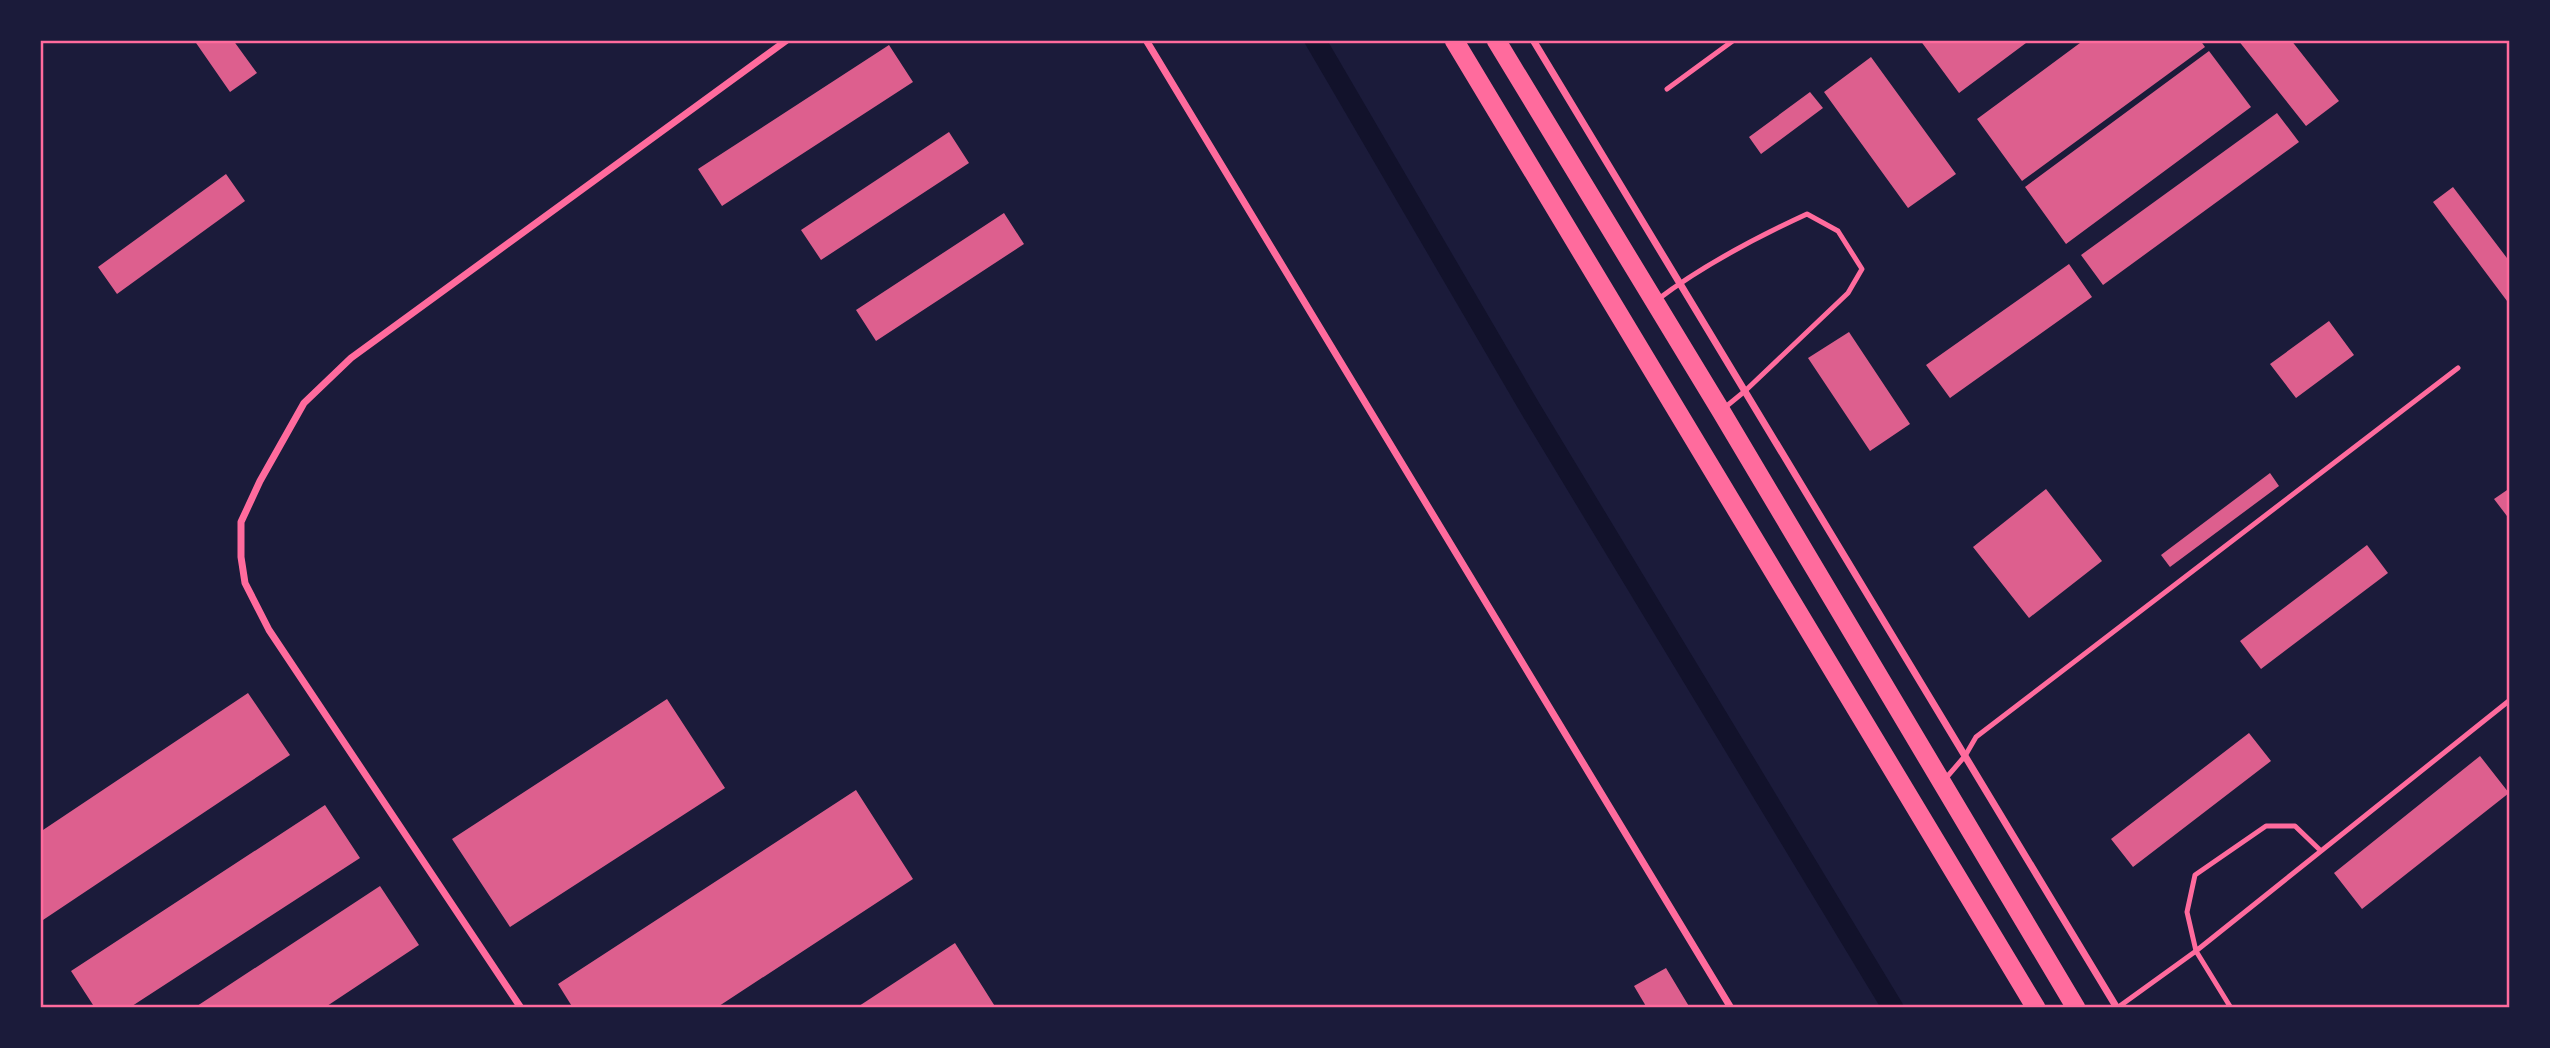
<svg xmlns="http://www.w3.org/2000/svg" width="2550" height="1048" viewBox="0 0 2550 1048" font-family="Inter,sans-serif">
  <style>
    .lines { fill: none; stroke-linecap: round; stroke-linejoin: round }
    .canal { stroke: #12122b; stroke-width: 21 }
    .building { fill: #dd5f8e }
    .service { stroke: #ff6b9d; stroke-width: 5 }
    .minor { stroke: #ff6b9d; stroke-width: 7 }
    .trunk { stroke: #ff6b9d; stroke-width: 19 }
    .neatline { fill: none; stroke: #ff6b9d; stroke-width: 2.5 }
  </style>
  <rect width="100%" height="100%" fill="#1b1b3a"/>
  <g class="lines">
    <path class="canal" d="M1315,40L1530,408L1893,1008"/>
  </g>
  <path class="building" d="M194,40H233L257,73L230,92Z
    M1920,40H2030L1959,93Z
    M2084,40H2200L2205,47L2022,181L1977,119Z
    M2238,40H2291L2339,101L2306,126Z
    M889,45L913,82L722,206L698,169Z
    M2209,51L2251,107L2066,244L2025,187Z
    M1871,57L1956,174L1908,208L1824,92Z
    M1810,92L1823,108L1761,154L1749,137Z
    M2277,113L2299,142L2103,285L2081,255Z
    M949,132L969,163L821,260L801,230Z
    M226,174L245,201L117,294L98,267Z
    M2453,187L2510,262V305L2433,202Z
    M1004,213L1024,244L876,341L856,310Z
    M2069,264L2092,297L1950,398L1926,365Z
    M2329,321L2354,355L2296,398L2270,364Z
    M1849,332L1910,424L1870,451L1808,358Z
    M2270,473L2279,486L2170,567L2161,555Z
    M2510,488V520L2494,499Z
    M2046,489L2102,561L2029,618L1973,547Z
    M2367,545L2388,573L2261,669L2240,641Z
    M248,693L290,755L40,922V832Z
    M667,699L725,788L510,927L452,839Z
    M2249,733L2271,761L2133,867L2111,839Z
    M2480,756L2509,793L2362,909L2334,873Z
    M856,790L913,879L716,1008H573L558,984Z
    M325,805L360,858L129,1008H95L71,971Z
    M380,886L419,945L324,1008H194Z
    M955,943L996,1008H856Z
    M1666,968L1690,1008H1647L1634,986Z"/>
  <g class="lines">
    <path class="service" d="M1667,89L1734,40
      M1657,300C1703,265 1755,238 1807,214L1838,231L1862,269L1848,293L1745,391L1723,409
      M1946,778L1965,756L1976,737L2458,368
      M2117,1008L2196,951L2510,700
      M2231,1008L2196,951L2187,912L2195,875L2266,826H2295L2321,851"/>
    <path class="minor" d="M1146,40L1731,1008
      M1533,40L2117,1008
      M521,1008L269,630L245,583L241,557V522L260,481L304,403L351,358L787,40"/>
    <path class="trunk" d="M1454,40L2036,1008
      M1496,40L1721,411L2076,1008"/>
  </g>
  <rect width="2550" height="1048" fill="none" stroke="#1b1b3a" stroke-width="84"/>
  <rect x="42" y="42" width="2466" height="964" class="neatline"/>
</svg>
